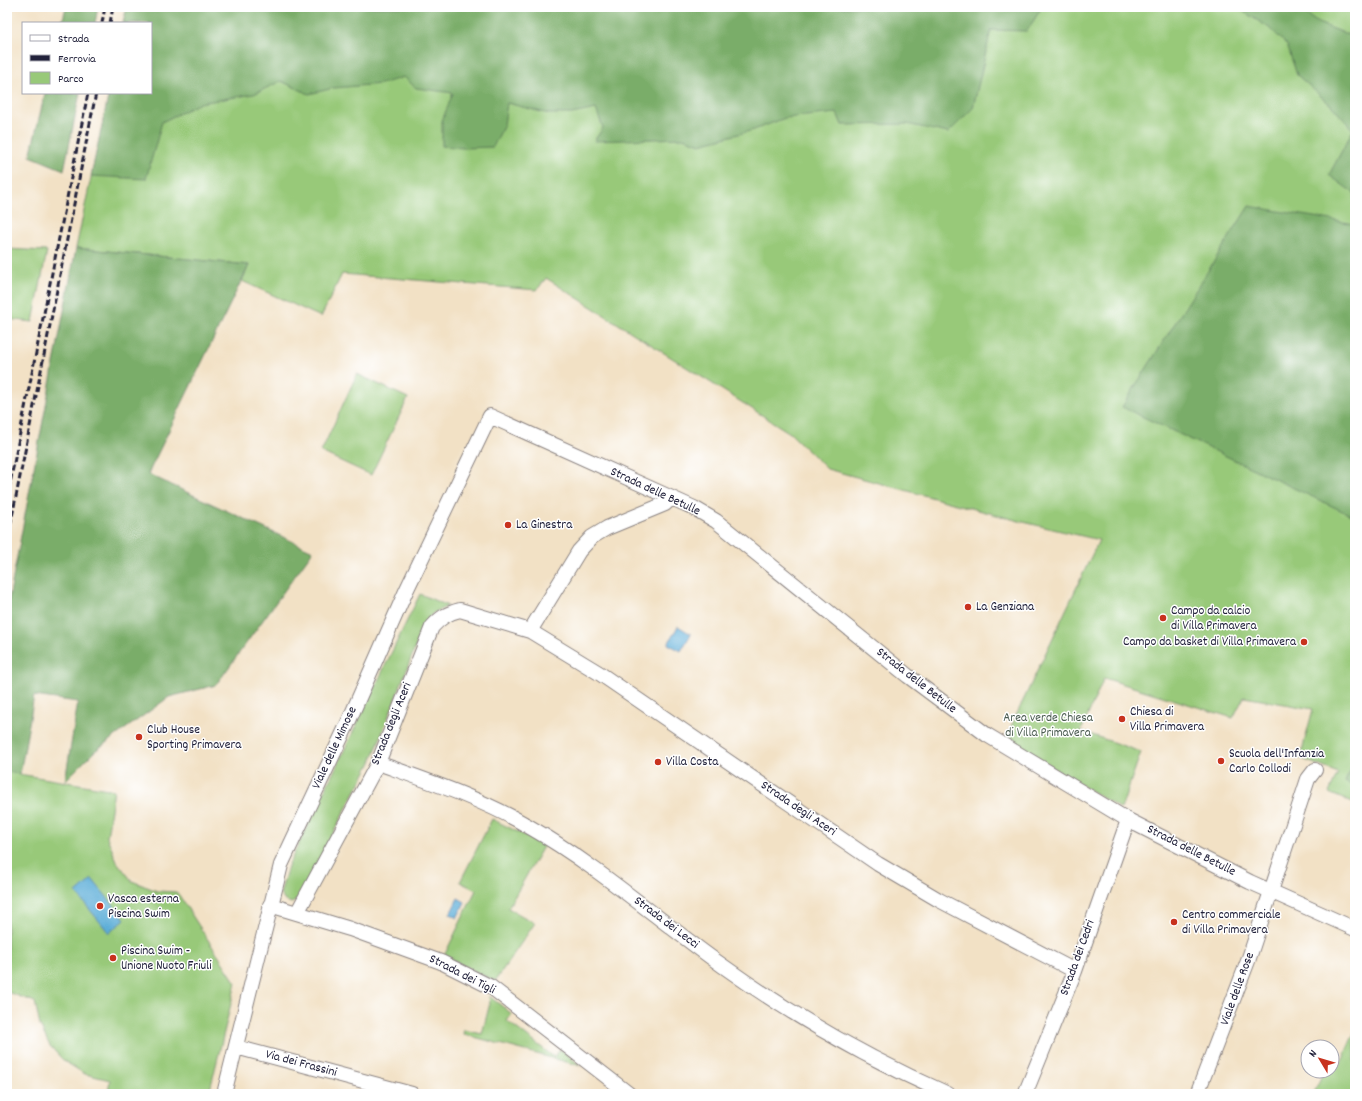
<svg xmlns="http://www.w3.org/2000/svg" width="1362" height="1101" viewBox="0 0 1362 1101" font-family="Dekko,sans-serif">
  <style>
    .green { fill: #98c979; stroke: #5d765a }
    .forest { fill: #7aad69; stroke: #4e6852 }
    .water { fill: #5daed8; stroke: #40688a }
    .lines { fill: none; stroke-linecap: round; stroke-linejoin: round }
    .minor-casing { stroke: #8a8280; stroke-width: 16 }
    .minor { stroke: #fff; stroke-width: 14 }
    .rail { stroke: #22223b; stroke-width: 3; stroke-dasharray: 6 3; stroke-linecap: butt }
    .poi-dot { fill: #c8321e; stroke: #fff; stroke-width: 1.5 }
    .labels { text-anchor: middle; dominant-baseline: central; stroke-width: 3; stroke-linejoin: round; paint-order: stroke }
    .street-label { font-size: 13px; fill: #22223b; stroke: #fff }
    .poi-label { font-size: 13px; fill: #22223b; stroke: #fff; text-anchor: start }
    .park-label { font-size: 13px; fill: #4b5c51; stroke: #fff }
  </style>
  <rect width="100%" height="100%" fill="#fff"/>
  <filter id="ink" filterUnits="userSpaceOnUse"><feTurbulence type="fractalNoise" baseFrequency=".025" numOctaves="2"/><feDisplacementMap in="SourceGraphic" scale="8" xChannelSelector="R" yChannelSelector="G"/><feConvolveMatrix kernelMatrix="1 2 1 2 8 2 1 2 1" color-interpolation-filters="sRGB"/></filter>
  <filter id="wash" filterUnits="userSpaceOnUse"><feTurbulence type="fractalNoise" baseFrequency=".012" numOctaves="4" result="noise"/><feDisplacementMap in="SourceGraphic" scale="16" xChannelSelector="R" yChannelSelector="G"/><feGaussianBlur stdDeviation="0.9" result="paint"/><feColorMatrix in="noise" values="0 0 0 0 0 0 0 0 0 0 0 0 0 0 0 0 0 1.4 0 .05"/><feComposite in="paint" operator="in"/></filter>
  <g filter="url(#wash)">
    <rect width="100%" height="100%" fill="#f2e1c5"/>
    <path class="green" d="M127,7H1355V804L1329,793L1338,773L1300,758L1313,709L1244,697L1233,718L1104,678L1081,731L1141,752L1121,809L1005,739L1099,540L1019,521L827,469L790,433L546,278L537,290L342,274L321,317L242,281L249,265L76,248L109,93H151V23H123Z
      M7,249L47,251L33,322L7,319Z
      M357,374L408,398L371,475L321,452Z
      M420,594L448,606L433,613L425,622L371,762L298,899L292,903L285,901L280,894L288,866Z
      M7,772L114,790L107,837L117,862L132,881L157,891L177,892L236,983L209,1094H108L110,1080L85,1074L64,1061L50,1046L40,1026L35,1002L7,992Z
      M492,819L544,845L508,908L535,923L495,981L444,956L476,890L460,882Z
      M489,996L512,1014L507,1021L554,1057L560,1049L581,1066L463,1034L464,1030L482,1034L490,1003Z
      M1355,1031V1094H1313L1324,1071H1332V1062L1340,1065Z"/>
    <path class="forest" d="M66,7H98L95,23H62Z
      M127,7H1042L1027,31L991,30L973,108L948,133L907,124L842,125L837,113L785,118L754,130L700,144L683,138L594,141L603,128L596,109L572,114H549L507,103L504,125L493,147L463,148L442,146V121L453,93L416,88L404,77L381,84L334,88L309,94L281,81L254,94L200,103L162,122L146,179L91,176L109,93H151V23H123Z
      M1236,7H1296L1318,23L1355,37V194L1329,175L1353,130L1333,107L1297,75L1287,45L1271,29Z
      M45,93H80L64,170L30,156Z
      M1249,206L1355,224V517L1122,407Z
      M76,248L249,265L148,474L313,551L216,685L169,697L95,751L65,781L78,702L34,696L20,774L7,772V609Z
      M1355,760V787L1345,782Z"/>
    <path class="water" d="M678,626L691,634L681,651L668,644Z
      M92,879L125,919L109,933L76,893Z
      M458,898L465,902L457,918L450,914Z"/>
  </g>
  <g filter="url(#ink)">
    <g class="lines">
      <defs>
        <path id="minor" d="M530,631L579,551L592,537L607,528L665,504L671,498
          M378,763C428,781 482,799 528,826C598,866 658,920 723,966C793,1016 869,1059 948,1094
          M270,905L350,929L441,962L491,987L629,1094
          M297,913L378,763L432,627C441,617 448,613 460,610L530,631L599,673L878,864L939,900L1075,971
          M236,1047L412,1094
          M224,1094L281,865L347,725L406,591L490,416L694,508L716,521L908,676L987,735L1128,820L1250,882L1355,929
          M1025,1094L1075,971L1128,820
          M1197,1094L1248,961L1308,779L1315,770"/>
      </defs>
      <use href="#minor" class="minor-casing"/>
      <use href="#minor" class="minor"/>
      <path class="rail" d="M102,23L105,7
        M110,23L113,7
        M7,498L88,93
        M7,542L96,93"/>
    </g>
  </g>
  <g class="poi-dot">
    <circle cx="508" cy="525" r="4"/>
    <circle cx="968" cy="607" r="4"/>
    <circle cx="1163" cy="618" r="4"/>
    <circle cx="1304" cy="642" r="4"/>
    <circle cx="1122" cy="719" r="4"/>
    <circle cx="139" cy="737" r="4"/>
    <circle cx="1221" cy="761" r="4"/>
    <circle cx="658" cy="762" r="4"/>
    <circle cx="100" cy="906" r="4"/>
    <circle cx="1174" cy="922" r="4"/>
    <circle cx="113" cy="958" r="4"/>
  </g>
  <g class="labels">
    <g class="street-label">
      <text transform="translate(655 492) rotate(25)">Strada delle Betulle</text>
      <text transform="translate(916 681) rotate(38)">Strada delle Betulle</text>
      <text transform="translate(392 724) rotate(-68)">Strada degli Aceri</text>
      <text transform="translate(335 748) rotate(-65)">Viale delle Mimose</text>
      <text transform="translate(798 809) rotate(34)">Strada degli Aceri</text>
      <text transform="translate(1191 851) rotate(27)">Strada delle Betulle</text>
      <text transform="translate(666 923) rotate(37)">Strada dei Lecci</text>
      <text transform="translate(1078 958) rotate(-70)">Strada dei Cedri</text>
      <text transform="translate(462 975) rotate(27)">Strada dei Tigli</text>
      <text transform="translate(1238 989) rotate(-70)">Viale delle Rose</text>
      <text transform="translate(301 1064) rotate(15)">Via dei Frassini</text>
    </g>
    <g class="poi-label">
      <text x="516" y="525">La Ginestra</text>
      <text x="976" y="607">La Genziana</text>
      <text x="1171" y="611">Campo da calcio<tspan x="1171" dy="15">di Villa Primavera</tspan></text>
      <text x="1296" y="642" text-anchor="end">Campo da basket di Villa Primavera</text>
      <text x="1130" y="712">Chiesa di<tspan x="1130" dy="15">Villa Primavera</tspan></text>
      <text x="147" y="730">Club House<tspan x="147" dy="15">Sporting Primavera</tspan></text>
      <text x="1229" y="754">Scuola dell'Infanzia<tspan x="1229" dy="15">Carlo Collodi</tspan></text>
      <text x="666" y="762">Villa Costa</text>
      <text x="108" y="899">Vasca esterna<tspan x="108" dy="15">Piscina Swim</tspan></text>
      <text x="1182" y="915">Centro commerciale<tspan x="1182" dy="15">di Villa Primavera</tspan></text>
      <text x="121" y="951">Piscina Swim -<tspan x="121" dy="15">Unione Nuoto Friuli</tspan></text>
    </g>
    <g class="park-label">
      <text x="1048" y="718">Area verde Chiesa<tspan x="1048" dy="15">di Villa Primavera</tspan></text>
    </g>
  </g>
  <rect width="1362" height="1101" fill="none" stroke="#fff" stroke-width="24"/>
  <rect x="22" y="22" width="130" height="72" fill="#ffffff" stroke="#a7a7b1"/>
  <rect x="30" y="35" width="20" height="6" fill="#ffffff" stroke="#a7a7b1"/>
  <text x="58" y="42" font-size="12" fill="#22223b">Strada</text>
  <rect x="30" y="55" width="20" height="6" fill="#22223b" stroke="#a7a7b1"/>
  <text x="58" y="62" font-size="12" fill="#22223b">Ferrovia</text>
  <rect x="30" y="72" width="20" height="12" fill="#98c979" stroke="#a7a7b1"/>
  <text x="58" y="82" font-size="12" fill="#22223b">Parco</text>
  <g transform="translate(1320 1059) rotate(308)"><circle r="19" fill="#ffffff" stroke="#a7a7b1"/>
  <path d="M0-3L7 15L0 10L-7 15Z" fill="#c8321e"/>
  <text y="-6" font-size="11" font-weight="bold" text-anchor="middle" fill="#22223b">N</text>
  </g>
</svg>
